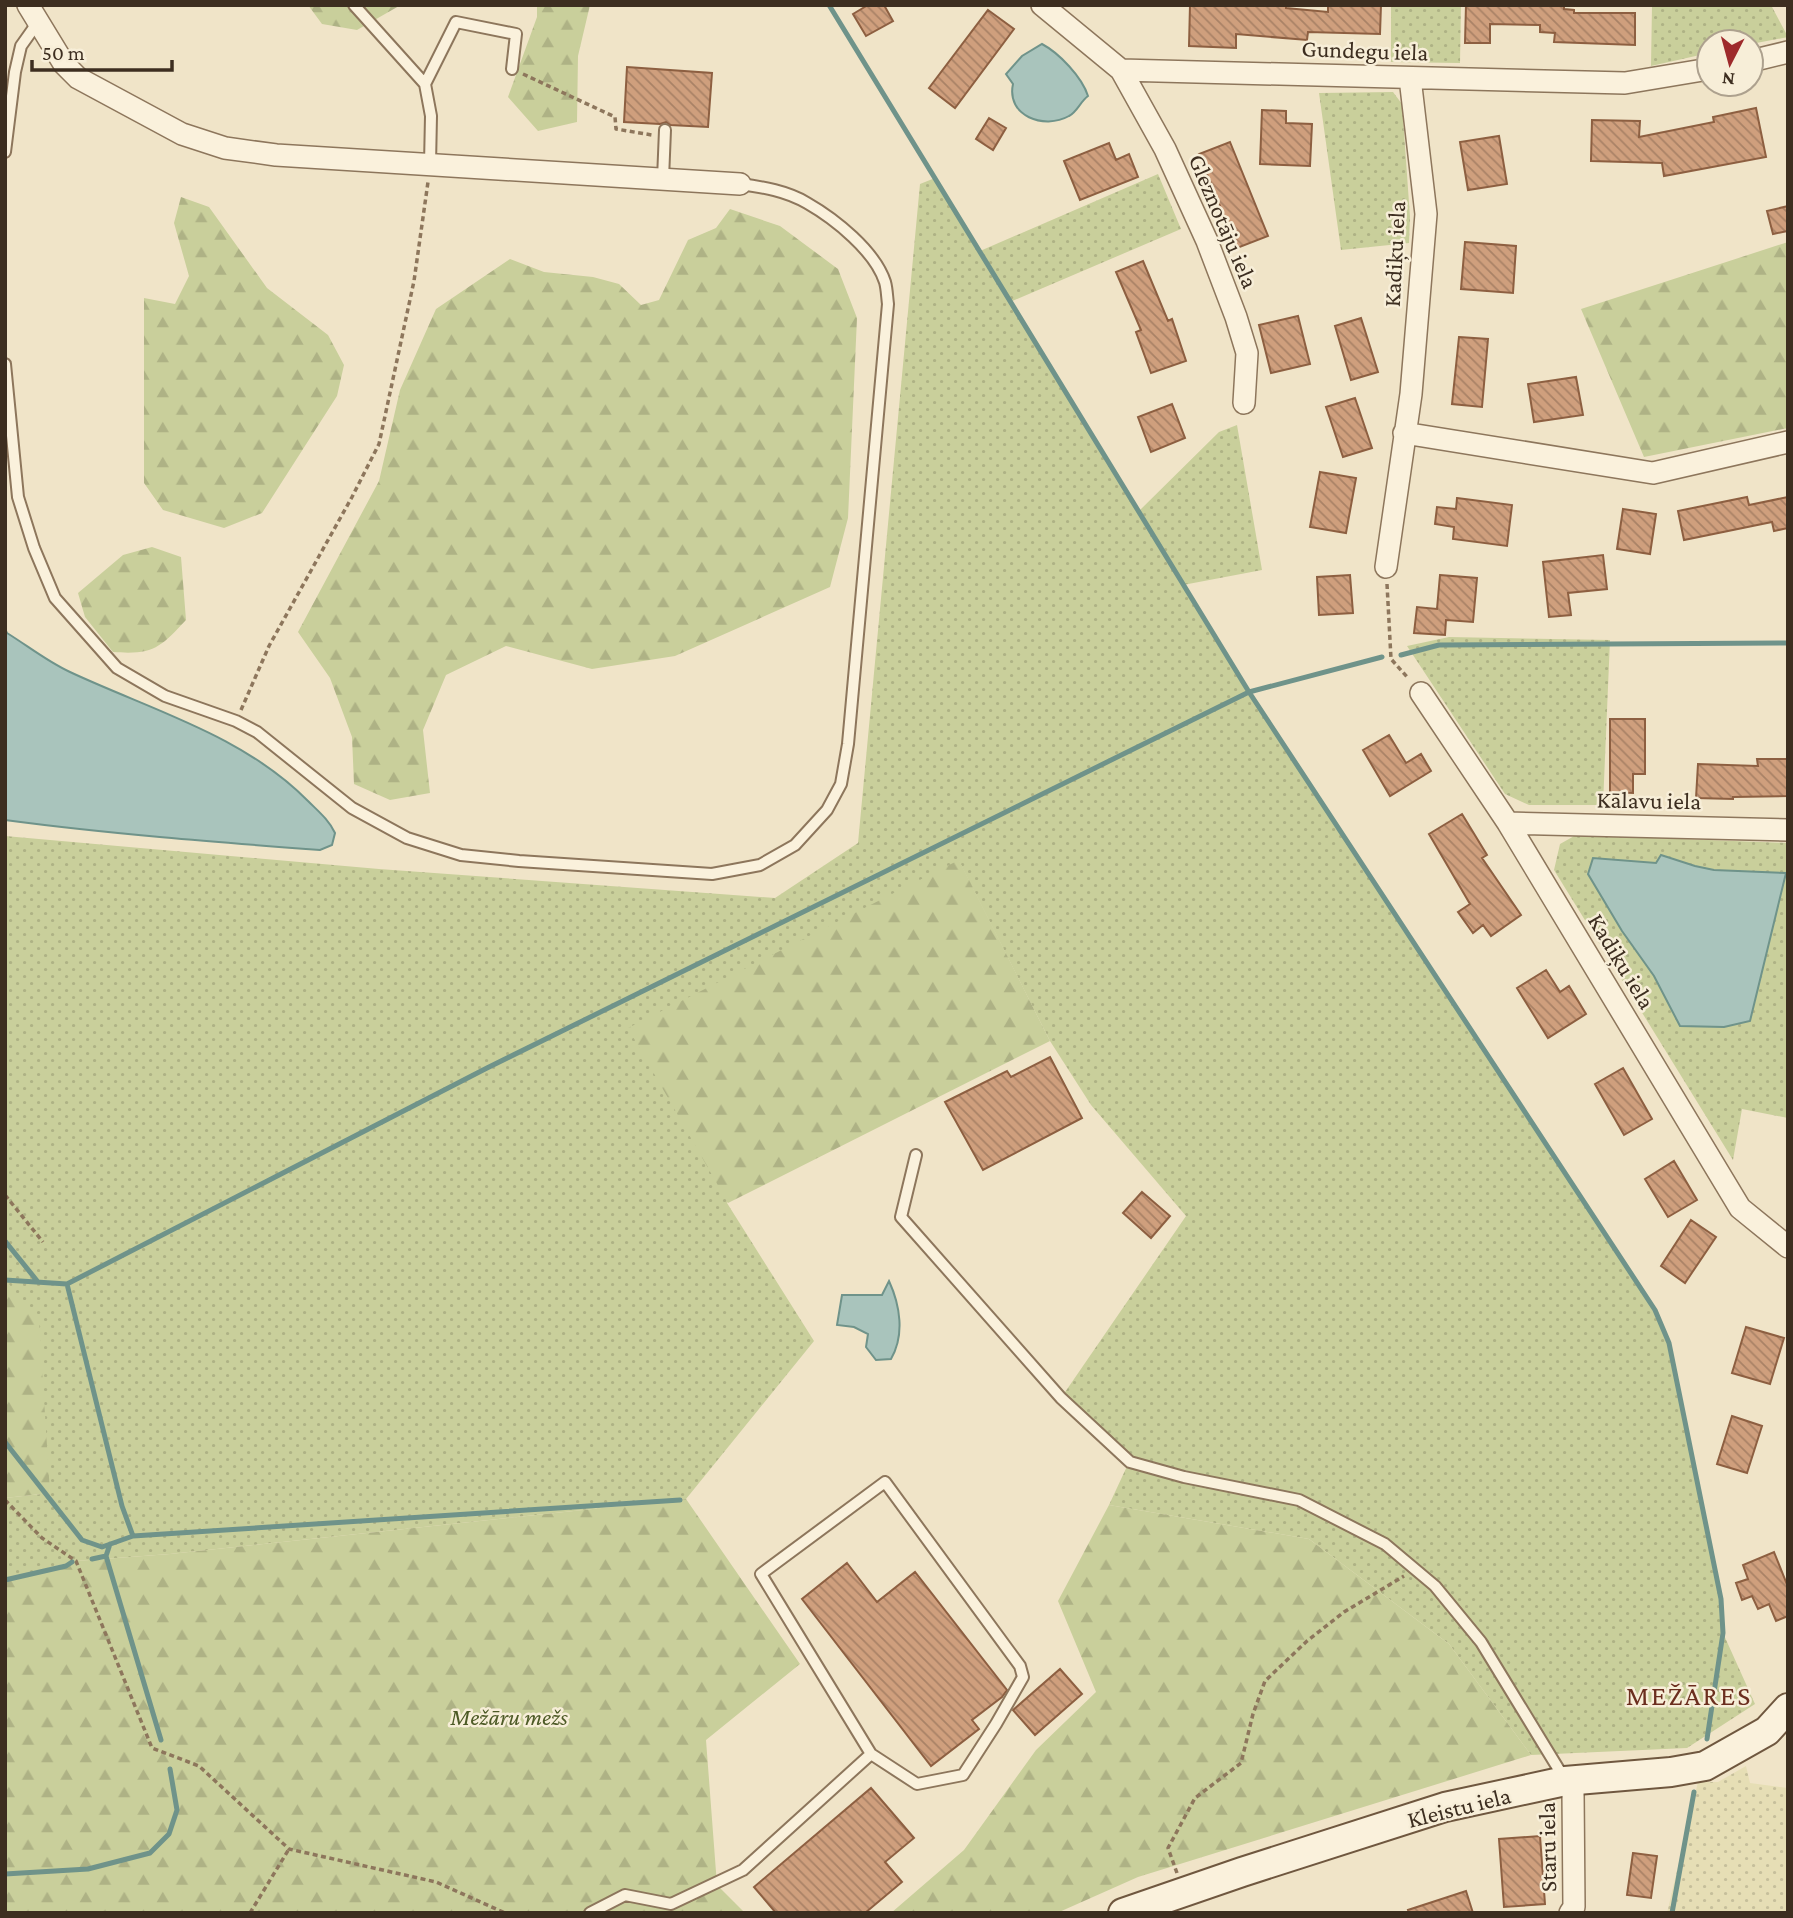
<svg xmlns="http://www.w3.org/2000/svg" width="1793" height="1918" viewBox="0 0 1793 1918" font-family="'Crimson Pro',serif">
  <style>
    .farmland { fill: url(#farmland-dots) }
    .grass { fill: url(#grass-dots) }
    .forest { fill: url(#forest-firs) }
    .water { fill: #a9c4bc; stroke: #6f938a; stroke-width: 2 }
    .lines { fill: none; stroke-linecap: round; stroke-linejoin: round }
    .stream { stroke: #6f938a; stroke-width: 5 }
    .building { fill: url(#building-back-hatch); stroke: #8d5f41; stroke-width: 2 }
    .lane-casing { stroke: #8d765c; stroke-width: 14 }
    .street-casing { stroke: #8d765c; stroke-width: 24 }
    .secondary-casing { stroke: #6f573f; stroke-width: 32 }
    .path { stroke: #8d765c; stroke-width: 3.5; stroke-dasharray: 5 3.5; stroke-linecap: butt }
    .lane { stroke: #faf1dc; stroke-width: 10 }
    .street { stroke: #faf1dc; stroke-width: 21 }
    .secondary { stroke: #faf1dc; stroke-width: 28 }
    .labels { text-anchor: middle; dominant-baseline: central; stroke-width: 5; stroke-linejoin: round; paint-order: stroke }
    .street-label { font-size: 24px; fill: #3d2e20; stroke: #f7eed8 }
    .park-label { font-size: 24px; font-style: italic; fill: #4d5a26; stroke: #f7eed8 }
    .quarter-label { font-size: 28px; letter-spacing: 2px; fill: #6b2e1e; stroke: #f7eed8 }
  </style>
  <defs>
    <pattern id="farmland-dots" width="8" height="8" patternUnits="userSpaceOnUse" patternTransform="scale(1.75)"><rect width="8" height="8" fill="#e6deb5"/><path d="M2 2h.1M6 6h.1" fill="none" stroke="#c6bf9b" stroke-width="1.8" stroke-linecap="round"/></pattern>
    <pattern id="grass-dots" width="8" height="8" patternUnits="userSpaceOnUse" patternTransform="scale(1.75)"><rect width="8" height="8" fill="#c9cf9b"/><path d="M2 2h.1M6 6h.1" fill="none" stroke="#aeb285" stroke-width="1.8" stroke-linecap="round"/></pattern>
    <pattern id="forest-firs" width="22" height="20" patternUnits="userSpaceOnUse" patternTransform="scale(1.75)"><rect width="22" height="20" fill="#c9cf9b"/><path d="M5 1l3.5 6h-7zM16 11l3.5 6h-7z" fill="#aeb285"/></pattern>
    <pattern id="building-back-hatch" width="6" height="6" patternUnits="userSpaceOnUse" patternTransform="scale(1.75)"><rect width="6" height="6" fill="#cf9f7d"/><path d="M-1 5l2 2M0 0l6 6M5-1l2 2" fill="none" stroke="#a98266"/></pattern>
  </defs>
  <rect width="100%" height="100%" fill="#f0e4c8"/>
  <path class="farmland" d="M1746,1766L1750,1783L1788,1788V1913H1667L1698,1782H1718Z"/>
  <path class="grass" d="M1391,5H1461L1460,63L1391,62Z
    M1652,5H1771L1788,37L1751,44V42H1709V53L1651,66Z
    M1393,92L1402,104L1410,217L1409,243L1341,250L1319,93Z
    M1158,174L1181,229L1010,302L1139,511L1219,432L1237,425L1262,570L1183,585L1249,692L1655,1310L1669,1343L1721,1599L1723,1633L1755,1704L1687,1748L1531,1755L1449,1644L1309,1539L1109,1505L1129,1462L1061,1398L1186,1216L1091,1105L1050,1041L959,861L727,1203L814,1341L686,1499L170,1554L76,1561L5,1579V1498L50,1493L5,1279V836L379,869L775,898L858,843L920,184L935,178L980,251Z
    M1449,637L1610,640L1603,805H1529L1505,794L1407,646Z
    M1576,835L1788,843V1118L1742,1109L1733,1160L1554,870L1560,844Z"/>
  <path class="forest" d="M308,5H399V6L357,30L322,24Z
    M537,5H590L578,56L577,122L538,131L508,97L537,17Z
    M181,197L209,207L267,288L328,335L344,365L337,396L262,513L224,528L163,510L144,483V298L175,304L189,276L174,223Z
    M730,209L780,226L838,269L857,318L848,518L830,587L675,656L592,669L506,646L446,675L423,730L430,793L390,800L354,784L352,737L330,678L298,632L379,481L400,390L436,309L510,259L544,272L593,277L619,284L641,305L659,300L688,240L716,228Z
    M1788,242V428L1644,457L1581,309Z
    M152,547L181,557L186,620C160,648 153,655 113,652L85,617L78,593L123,555Z
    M959,860L1050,1041L728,1203L628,1028Z
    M5,1279L39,1321L50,1493L5,1498Z
    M686,1499L800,1664L706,1740L717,1885L745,1913H5V1579L76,1561L170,1554Z
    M1109,1505L1309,1539L1449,1644L1531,1755L1138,1877L1057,1913H891L964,1850L1036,1750L1096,1692L1058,1601Z"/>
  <path class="water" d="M1042,44C1059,53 1082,77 1088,96C1080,102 1077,112 1069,116C1044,130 1006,116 1013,84L1006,74L1022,56Z
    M5,629L7,633C28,646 48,662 70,672C151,710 243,735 308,801C318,811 329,820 335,833L332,845L320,850C215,842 110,834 5,820Z
    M1661,855L1695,866L1714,870L1786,873L1750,1021L1724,1027L1680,1026L1654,976L1622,931L1588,874L1593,858L1656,863Z
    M889,1281C900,1305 905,1335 891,1359L876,1360L866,1347L868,1334L854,1327L837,1325L842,1295H882Z"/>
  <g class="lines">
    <path class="stream" d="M829,5L1249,692L1655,1310L1669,1343L1721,1599L1723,1633L1707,1739
      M1401,655L1439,645L1788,643
      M5,1241L38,1282
      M5,1280L67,1284L487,1068L1249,692L1382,657
      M67,1284L122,1506L133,1536L680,1500
      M5,1442L82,1540L102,1547L133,1536
      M110,1544L106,1556L161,1740
      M92,1559L106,1556
      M5,1580L66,1566L72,1562
      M5,1874L88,1869L150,1853L169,1834L177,1810L170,1769
      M1672,1913L1694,1792"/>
  </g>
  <path class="building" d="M868,5H884L893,21L866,36L853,14Z
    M1190,5H1286V8L1328,12V5H1381L1380,34L1308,32L1307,40L1236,34V48L1189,46Z
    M1466,5H1564V9L1574,10V13H1635V45L1554,42L1555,33L1540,32V25L1490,24V43H1465Z
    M988,10L1014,29L955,108L929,88Z
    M627,67L712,73L708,127L670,125L666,122L660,124L624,122Z
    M1756,108L1766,157L1664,176L1662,163L1591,161L1592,120L1640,121L1639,137L1714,122L1713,117Z
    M1262,110L1286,111V123L1312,124L1310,166L1260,164Z
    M989,118L1006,128L993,150L976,139Z
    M1499,136L1507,184L1468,190L1460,142Z
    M1230,142L1268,236L1237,248L1199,154Z
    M1109,143L1116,160L1129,154L1138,177L1080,200L1064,161Z
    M1788,206V231L1773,234L1767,211Z
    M1465,242L1516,246L1513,293L1461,289Z
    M1143,261L1168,321L1172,319L1186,361L1151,373L1136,332L1141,330L1116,272Z
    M1298,316L1310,364L1271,373L1259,325Z
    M1361,318L1378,372L1351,380L1335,326Z
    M1459,337L1488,339L1482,407L1452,404Z
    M1576,377L1583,415L1534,422L1528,384Z
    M1355,398L1372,448L1343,457L1326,407Z
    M1172,404L1185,438L1151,452L1138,417Z
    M1320,472L1356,478L1346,533L1310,527Z
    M1747,497L1749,505L1788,497V528L1774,531L1772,522L1684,540L1678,511Z
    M1457,498L1512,505L1507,546L1453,539L1454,527L1435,524L1437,507L1456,509Z
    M1623,509L1656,514L1650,554L1617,549Z
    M1603,555L1607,589L1568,593L1571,615L1549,617L1543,562Z
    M1350,575L1353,613L1319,615L1317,577Z
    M1440,575L1477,578L1473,622L1446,620L1445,635L1414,633L1417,607L1437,609Z
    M1610,719H1645V774H1633V793L1610,792Z
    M1389,735L1406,763L1421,754L1431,771L1390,796L1363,750Z
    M1757,759H1788V796L1733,797V799L1696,798L1698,764L1758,766Z
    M1462,814L1487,855L1482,858L1521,915L1491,936L1483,925L1473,933L1458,912L1470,904L1429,834Z
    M1546,970L1560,992L1569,986L1586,1014L1548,1038L1517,988Z
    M1050,1057L1082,1118L983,1170L945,1102L1007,1071L1011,1077Z
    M1623,1068L1652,1119L1624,1135L1595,1084Z
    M1674,1161L1697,1200L1668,1217L1645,1179Z
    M1142,1192L1170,1216L1151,1238L1123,1213Z
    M1691,1220L1716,1237L1685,1283L1661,1266Z
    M1746,1327L1784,1338L1770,1384L1732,1373Z
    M1732,1416L1762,1426L1747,1473L1717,1464Z
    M1774,1552L1788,1587V1616L1776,1621L1769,1604L1758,1609L1752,1596L1742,1600L1736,1583L1748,1579L1743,1565Z
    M847,1563L877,1602L915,1572L1007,1690L1002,1697L972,1720L979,1729L931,1766L802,1599Z
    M1060,1669L1082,1694L1035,1735L1013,1710Z
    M871,1788L914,1838L885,1862L902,1882L865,1913H776L754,1887Z
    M1540,1836L1545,1904L1504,1907L1499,1839Z
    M1633,1853L1657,1856L1651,1898L1627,1895Z
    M1466,1891L1473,1913H1409L1408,1910Z"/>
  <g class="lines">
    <defs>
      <path id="lane" d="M354,5L425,84L431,116L430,164
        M425,84L456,22L516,34L512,69
        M5,152L15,72L21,46L38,22
        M663,179L665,130
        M5,364L18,497L34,548L55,598L117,668L165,696L236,721L257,732L352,808L407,838L461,855L519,861L712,874L760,865L795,845L827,810L841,784L848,744L888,304C887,297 887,289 885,282C875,251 835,219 807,203C787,191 763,187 740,184
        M916,1155L901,1217L1061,1398L1130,1462L1184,1477L1299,1500L1385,1544L1435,1586L1481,1642L1564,1778
        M885,1482L1020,1666L1023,1677L996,1724L963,1775L917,1784L871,1754L761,1574Z
        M590,1913L625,1895L671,1904L743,1870L871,1754"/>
      <path id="street" d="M28,5L64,64L78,78L182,134L225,148L276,155L740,184
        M1042,5L1121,70L1625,83L1709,69
        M1751,61L1788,52
        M1121,70L1165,149L1207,241L1236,317L1247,353L1244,403
        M1404,433L1653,473L1788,442
        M1386,567L1411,394L1426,214L1410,78
        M1421,693L1508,823L1740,1208L1788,1247
        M1508,823L1788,830
        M1565,1781L1573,1792L1574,1907L1570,1913"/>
      <path id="secondary" d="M1123,1913L1242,1872L1445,1807L1565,1781L1671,1772L1705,1766L1767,1731L1788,1708"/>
    </defs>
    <use href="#lane" class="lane-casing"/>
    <use href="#street" class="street-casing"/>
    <use href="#secondary" class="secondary-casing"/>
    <path class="path" d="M523,74L615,117L616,129L652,135
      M1387,584L1391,659L1408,678
      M241,710L269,646L352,497L379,444L414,281L428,182
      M5,1195L43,1242
      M5,1500L42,1538L76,1561L152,1748L199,1766L289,1849L436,1882L505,1913
      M1177,1873L1168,1848L1195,1798L1241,1763L1253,1714L1265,1681L1307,1641L1344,1612L1404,1576
      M250,1913L289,1849"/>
    <use href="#lane" class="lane"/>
    <use href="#street" class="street"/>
    <use href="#secondary" class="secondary"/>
  </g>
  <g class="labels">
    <g class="street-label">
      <text transform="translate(1365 50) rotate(2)">Gundegu iela</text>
      <text transform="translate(1224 221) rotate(67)">Gleznotāju iela</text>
      <text transform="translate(1394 254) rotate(-87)">Kadiķu iela</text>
      <text transform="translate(1649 800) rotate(1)">Kālavu iela</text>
      <text transform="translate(1622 961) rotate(59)">Kadiķu iela</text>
      <text transform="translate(1459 1807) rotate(-14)">Kleistu iela</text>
      <text transform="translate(1547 1847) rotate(-91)">Staru iela</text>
    </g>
    <g class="park-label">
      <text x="509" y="1716">Mežāru mežs</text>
    </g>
    <g class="quarter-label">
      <text x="1689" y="1695">MEŽĀRES</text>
    </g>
  </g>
  <rect width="1793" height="1918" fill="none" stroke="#3d2e20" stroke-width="14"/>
  <g transform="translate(1730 63) rotate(186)"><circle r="33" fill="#f7eed8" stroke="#ada18e" stroke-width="2"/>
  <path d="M0-5L12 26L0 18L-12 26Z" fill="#9e2a2b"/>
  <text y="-10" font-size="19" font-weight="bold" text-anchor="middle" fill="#3d2e20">N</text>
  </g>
  <path d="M32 60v10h140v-10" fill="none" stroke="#3d2e20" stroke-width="3.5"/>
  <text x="42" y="60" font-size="21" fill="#3d2e20" stroke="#f7eed8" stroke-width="5" paint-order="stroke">50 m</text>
</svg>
